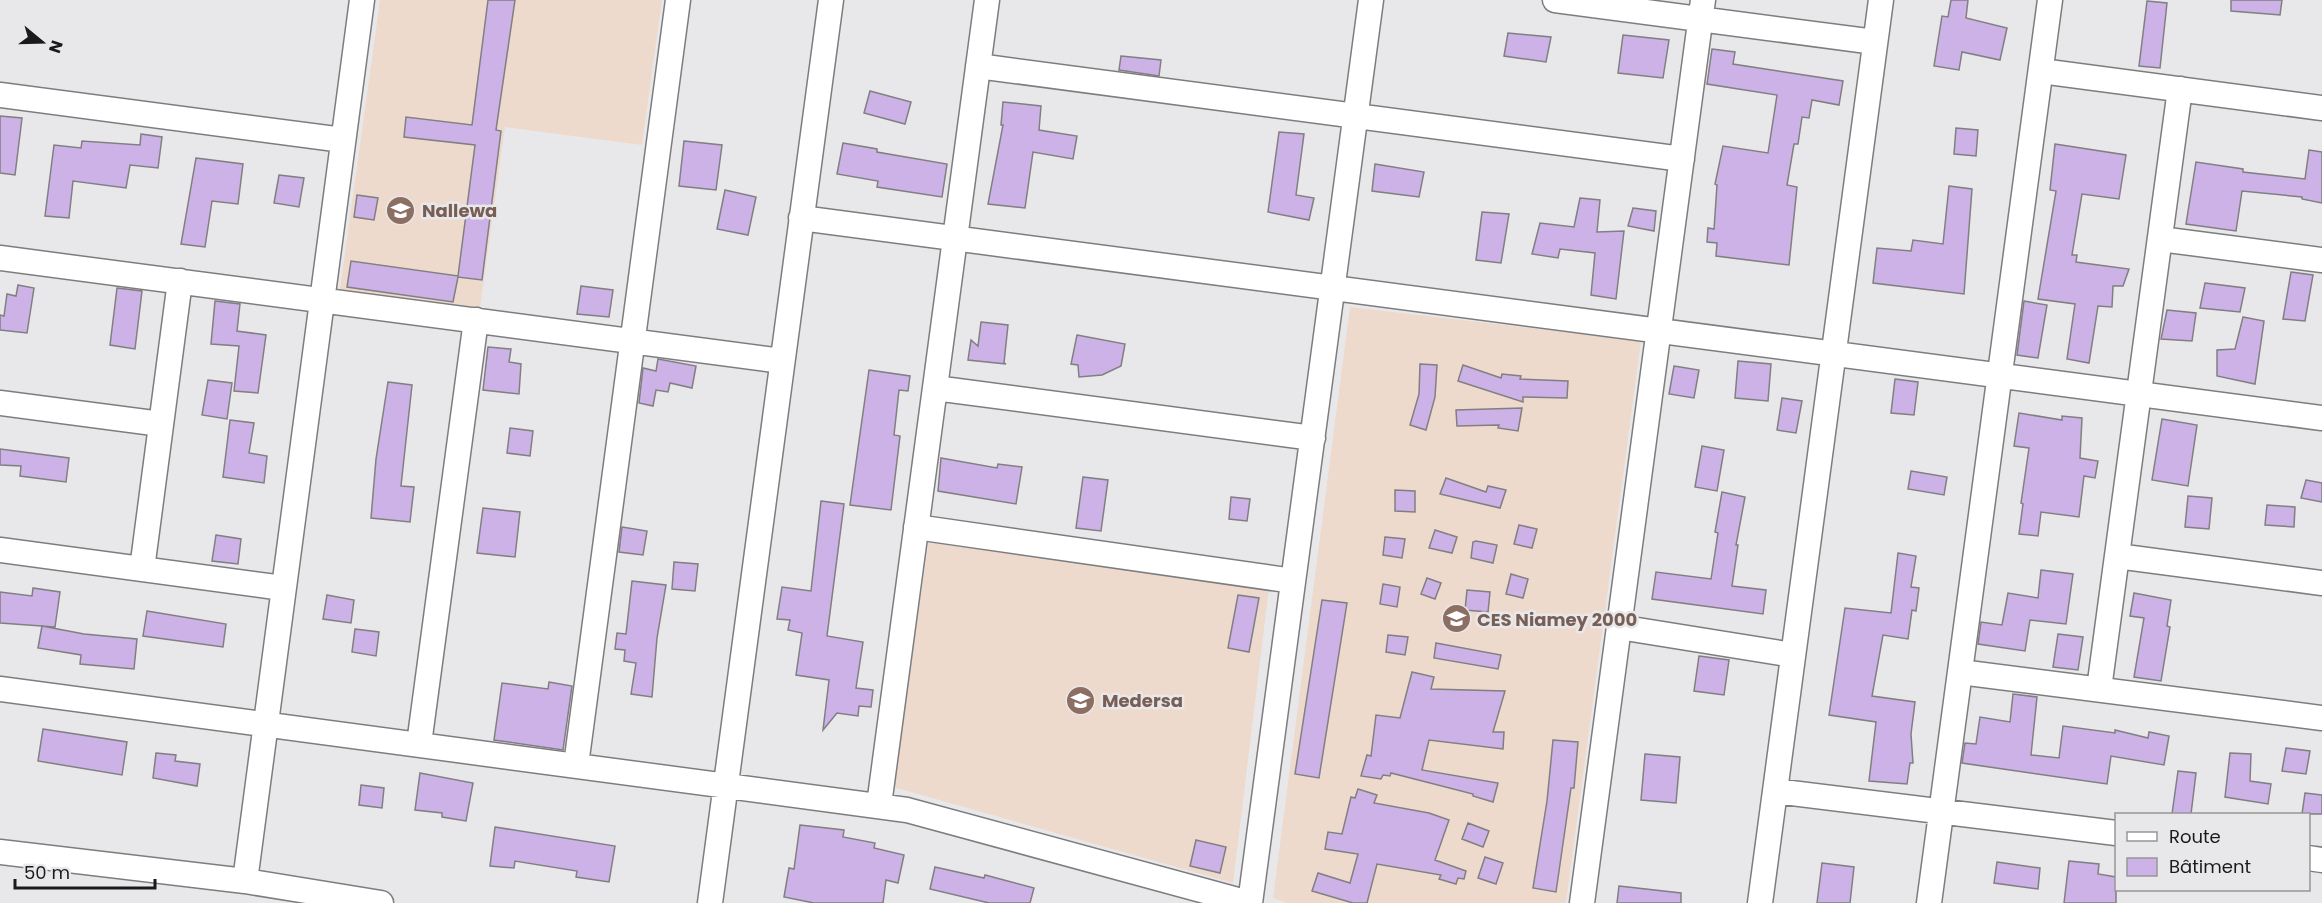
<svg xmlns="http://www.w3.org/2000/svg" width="2322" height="903" viewBox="0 0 2322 903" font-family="Poppins,sans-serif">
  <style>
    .education { fill: #eedacc }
    .building { fill: #cdb2e7; stroke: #807f81; stroke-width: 1.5 }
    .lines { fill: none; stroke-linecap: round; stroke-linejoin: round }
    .minor-casing { stroke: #7d7d80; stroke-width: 27 }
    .minor { stroke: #fff; stroke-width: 24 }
    .labels { text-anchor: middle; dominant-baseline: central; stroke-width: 5; stroke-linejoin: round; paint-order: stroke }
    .education-label { font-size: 18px; font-weight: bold; fill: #785e54; stroke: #e8e8eb; text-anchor: start }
  </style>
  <rect width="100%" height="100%" fill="#e8e8eb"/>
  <path class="education" d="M380,0H662L642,145L505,127L480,308L340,289Z
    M1350,307L1641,341L1566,903H1287L1273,898Z
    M929,539L1269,588L1233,883L893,787Z"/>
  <path class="building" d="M488,0H515L496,130L501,131L482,280L458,277L453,302L347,287L351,261L458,276L475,145L404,137L406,117L472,125Z
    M1951,0H1968L1966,18L2007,28L2000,60L1962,52L1959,70L1934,66L1942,16L1948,17Z
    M2231,0H2282L2280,15L2231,11Z
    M2147,1L2167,3L2160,68L2139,66Z
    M1508,33L1551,37L1546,62L1504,56Z
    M1623,35L1669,40L1663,78L1618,73Z
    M1712,49L1735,52L1733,64L1843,81L1839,105L1812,100L1809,118L1802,117L1798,144H1794L1787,185L1797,187L1789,265L1716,256L1717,243L1707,242L1708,228L1714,229L1717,185L1715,184L1723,146L1768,153L1777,95L1707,84Z
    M1121,56L1161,60L1159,76L1119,70Z
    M870,91L911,102L905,124L864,113Z
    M1003,102L1041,106L1039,130L1077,136L1073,159L1033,152L1025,208L988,204L1003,125H1001Z
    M0,116L22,118L15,175L0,173Z
    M1956,128L1978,130L1976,156L1954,154Z
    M1279,132L1304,134L1296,195L1314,198L1309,220L1268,212Z
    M141,134L162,137L158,168L130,165L126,188L73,181L69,218L45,216L54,145L81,148L82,141L140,145Z
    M684,141L722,145L716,190L679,186Z
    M843,143L877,149V152L947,164L942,197L877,187L878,181L837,174Z
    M2055,144L2126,155L2119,199L2082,194L2072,255H2077L2076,262L2129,269L2123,286H2113L2112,307L2098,306L2089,363L2067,359L2075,304L2038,299L2056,191L2050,190Z
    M2309,150L2322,152V203L2302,199V197L2242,191L2236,231L2186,224L2196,162L2243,169V172L2305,179Z
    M196,158L243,164L238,204L212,201L205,247L181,244Z
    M1375,164L1424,172L1419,197L1372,191Z
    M279,175L304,178L299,207L274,203Z
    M1949,186L1972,189L1964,294L1873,283L1877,248L1911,251L1913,240L1943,244Z
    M725,190L756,197L748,235L717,229Z
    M357,195L378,198L374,220L354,217Z
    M1580,198L1600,200L1597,232L1624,231L1616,299L1591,295L1595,253L1560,249L1558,258L1532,254L1540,223L1574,227Z
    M1633,208L1656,211L1654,231L1628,226Z
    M1482,212L1509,214L1501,263L1476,260Z
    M2291,272L2313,275L2305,321L2283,319Z
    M2205,283L2245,288L2240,312L2200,308Z
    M18,285L34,288L27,333L0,330V315L4,316L7,294L16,296Z
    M581,286L613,290L609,317L577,314Z
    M117,288L142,291L135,349L110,345Z
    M215,301L240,304L237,331L266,335L258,393L234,391L239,346L211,344Z
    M2024,301L2047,305L2038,358L2017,355Z
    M2167,310L2196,313L2192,341L2161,339Z
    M2243,317L2264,321L2255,384L2217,376V350L2235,349Z
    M981,322L1008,325L1004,363L1006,364L968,360L971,340L978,346Z
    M1077,335L1125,344L1121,366L1102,375L1079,377L1078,365L1071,364Z
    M488,347L511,349L509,362L521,364L519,394L483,390Z
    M658,359L696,366L692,388L670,383L668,392L656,390L653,406L639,403L643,368L656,371Z
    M1738,361L1771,364L1768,401L1735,398Z
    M1420,364L1437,365L1435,397L1426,430L1410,425L1419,394Z
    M1463,365L1501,378L1502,374L1521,376L1520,379L1568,381L1567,398L1523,397V402L1458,381Z
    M1674,366L1699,370L1694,398L1669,394Z
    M869,370L910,376L908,391L899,390L894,435L900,436L891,510L850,505Z
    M1895,379L1918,382L1914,415L1891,413Z
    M208,380L232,383L227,419L202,415Z
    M388,382L412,385L401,486L414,487L410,522L371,518L376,459Z
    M1782,398L1802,401L1796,433L1777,430Z
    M1522,408L1518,431L1498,428L1499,425L1457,426L1456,410Z
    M2019,413L2062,420V416L2082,418L2080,458L2098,461L2095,478L2084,476L2079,517L2041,512L2038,536L2019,534L2023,504L2021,503L2029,448L2014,446Z
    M2162,419L2197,425L2188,486L2152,480Z
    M230,420L254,423L249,453L267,456L264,483L223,477Z
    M510,428L533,431L530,456L507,453Z
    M1702,446L1724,450L1717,491L1695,487Z
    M0,449L69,458L66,482L20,476L21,466L0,465Z
    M941,458L997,468L998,464L1022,467L1016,504L938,491Z
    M1911,471L1947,477L1944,495L1908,489Z
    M1083,477L1108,480L1101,531L1076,528Z
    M1446,478L1486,492L1488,486L1506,490L1500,508L1440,494Z
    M2306,480L2322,483V502L2301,498Z
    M1395,490L1415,491V512L1395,511Z
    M1722,492L1745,497L1736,545H1738L1732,586L1766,590L1763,614L1652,599L1656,572L1711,579L1718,533L1715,532Z
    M2188,496L2212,498L2209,529L2185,527Z
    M1231,497L1250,499L1247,521L1229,519Z
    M821,501L844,504L827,636L863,642L856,688L873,690L871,707L859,706L858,716L837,713L823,730L829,680L796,675L802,633L788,630L790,620L777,619L782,587L811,591Z
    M2267,505L2295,507L2294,527L2265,525Z
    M483,508L520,512L515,557L477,553Z
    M1519,525L1537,529L1532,548L1514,544Z
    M622,527L647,531L643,555L619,552Z
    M1435,530L1457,537L1452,553L1429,548Z
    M216,535L241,539L238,564L212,561Z
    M1385,537L1405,539L1402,558L1383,555Z
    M1476,541L1497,545L1493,563L1471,558L1473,542Z
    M1898,553L1916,556L1911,587L1919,588L1916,611L1912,610L1908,639L1883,635L1872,696L1915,702L1911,734L1913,763H1910L1907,784L1869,781L1876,722L1829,715L1845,608L1891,613Z
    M674,562L698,564L695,591L672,589Z
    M2041,570L2073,574L2066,624L2030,620L2025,651L1978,644L1981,622L2002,625L2008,593L2038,598Z
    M1511,574L1528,579L1523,598L1506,594Z
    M1427,578L1441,583L1435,599L1421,594Z
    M632,581L666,585L657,638L652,697L631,694L636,663L624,661L625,650L615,649L617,633L626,634Z
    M1383,584L1400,587L1397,607L1380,604Z
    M33,588L60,592L55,627L0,623V592L32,596Z
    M1467,590L1490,592L1488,612L1465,610Z
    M2134,593L2171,600L2167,626L2170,627L2161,681L2134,677L2144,618L2130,616Z
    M327,595L354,600L351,623L323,619Z
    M1238,595L1259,598L1249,652L1228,648Z
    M1322,600L1347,603L1319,778L1295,774Z
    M147,611L226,624L223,647L143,636Z
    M42,626L84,634L137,639L134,669L80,664L81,655L38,648Z
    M355,629L379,632L376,656L352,652Z
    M2058,634L2083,637L2078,670L2053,667Z
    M1388,635L1408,637L1405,655L1386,652Z
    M1436,643L1501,655L1498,669L1434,658Z
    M1699,656L1729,660L1724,695L1694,691Z
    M1412,672L1434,677L1431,689L1505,691L1493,732H1504L1503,749L1429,740L1422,770L1498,783L1493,802L1473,796V794L1391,773L1390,776L1383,775L1381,779L1361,776L1367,755L1371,756L1376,715L1400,718Z
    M549,682L572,686L563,750L494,740L502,683L548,689Z
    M2013,694L2037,697L2031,755L2059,758L2063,726L2115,733V730L2148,738L2149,732L2169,736L2164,765L2111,756L2107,784L1962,763L1965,743L1976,744L1980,717L2010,722Z
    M43,729L127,742L122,775L38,761Z
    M1553,740L1578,742L1574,788H1571L1556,892L1533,888L1547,801Z
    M2286,748L2310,751L2306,774L2282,771Z
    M156,753L176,755L175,761L200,764L197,786L153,778Z
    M2230,753L2251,754L2250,781L2271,784L2268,804L2225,797Z
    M1645,754L1680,757L1676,803L1641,800Z
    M2178,771L2196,773L2191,814H2172Z
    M420,773L473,783L466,821L442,817V813L415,810Z
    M361,785L384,788L382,808L359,805Z
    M1358,789L1377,795L1374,803L1429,813L1449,820L1435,860L1466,871L1464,879L1458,878L1456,884L1439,879L1441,875L1377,864L1367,903H1353L1312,891L1318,873L1350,883L1358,854L1325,849L1328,832L1342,834L1351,797L1355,798Z
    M2305,793L2322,795V814H2302Z
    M1468,823L1489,831L1483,847L1462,839Z
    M800,825L844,830L843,837L875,843L874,848L904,855L898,883L886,880L883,903H814L784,897L789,868L794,869Z
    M495,827L615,846L609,882L576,877L577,871L515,861L514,868L490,866Z
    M1196,840L1226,847L1220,873L1190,866Z
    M1485,857L1503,863L1496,884L1478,878Z
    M2069,861L2099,864L2098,874L2116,877V903H2064Z
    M1997,862L2040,868L2038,889L1994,883Z
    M1822,863L1854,867L1850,903H1817Z
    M935,867L984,878L985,875L1034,888L1030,903H989L930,889Z
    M1619,886L1681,893V903H1617Z"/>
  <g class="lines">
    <defs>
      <path id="minor" d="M1555,0L1875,42
        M978,66L1682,159
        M2041,71L2322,108
        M0,95L343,140
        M801,218L2322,418
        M2160,239L2322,260
        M0,258L782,361
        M935,388L1313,438
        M0,403L161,424
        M916,527L1293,581
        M0,550L283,588
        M2117,556L2322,583
        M142,569L180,281
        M1619,627L1793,655
        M1960,672L2322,718
        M0,689L907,810L1249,903
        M2099,689L2180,89
        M419,744L476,320
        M576,765L678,0
        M1775,791L2116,833
        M879,805L987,0
        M0,852L245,881L381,903
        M2308,858L2322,860
        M245,881L362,0
        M710,903L831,0
        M1250,903L1371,0
        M1582,903L1703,0
        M1760,903L1881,0
        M1929,903L2050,0"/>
    </defs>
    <use href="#minor" class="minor-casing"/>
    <use href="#minor" class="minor"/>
  </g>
  <defs>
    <symbol id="school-disc" viewBox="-11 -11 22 22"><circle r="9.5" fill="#8d6e63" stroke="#e8e8eb"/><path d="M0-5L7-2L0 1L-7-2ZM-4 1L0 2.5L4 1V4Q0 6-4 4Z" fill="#fff"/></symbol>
  </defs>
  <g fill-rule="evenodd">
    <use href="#school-disc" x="384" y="194" width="33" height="33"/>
    <use href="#school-disc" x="1440" y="602" width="33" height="33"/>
    <use href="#school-disc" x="1064" y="684" width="33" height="33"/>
  </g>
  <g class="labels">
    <g class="education-label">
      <text x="422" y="210">Nallewa</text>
      <text x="1477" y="619">CES Niamey 2000</text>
      <text x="1102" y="700">Medersa</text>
    </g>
  </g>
  <rect x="2115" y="813" width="195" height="78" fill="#e8e8eb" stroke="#969698" stroke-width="1.5"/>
  <rect x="2127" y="832" width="30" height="9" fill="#ffffff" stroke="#969698" stroke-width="1.5"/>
  <text x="2169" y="843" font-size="18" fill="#1a1a1b">Route</text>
  <rect x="2127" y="858" width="30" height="18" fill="#cdb2e7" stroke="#969698" stroke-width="1.5"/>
  <text x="2169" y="873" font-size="18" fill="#1a1a1b">Bâtiment</text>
  <g transform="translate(42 42) rotate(109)" stroke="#e8e8eb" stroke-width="4.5" paint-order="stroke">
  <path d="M0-4.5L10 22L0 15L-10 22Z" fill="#1a1a1b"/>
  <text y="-9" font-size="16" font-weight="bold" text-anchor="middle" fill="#1a1a1b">N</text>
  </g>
  <path d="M15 879v9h140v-9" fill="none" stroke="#1a1a1b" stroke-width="3"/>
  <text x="24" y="879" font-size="18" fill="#1a1a1b" stroke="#e8e8eb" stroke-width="4.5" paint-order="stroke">50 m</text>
</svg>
